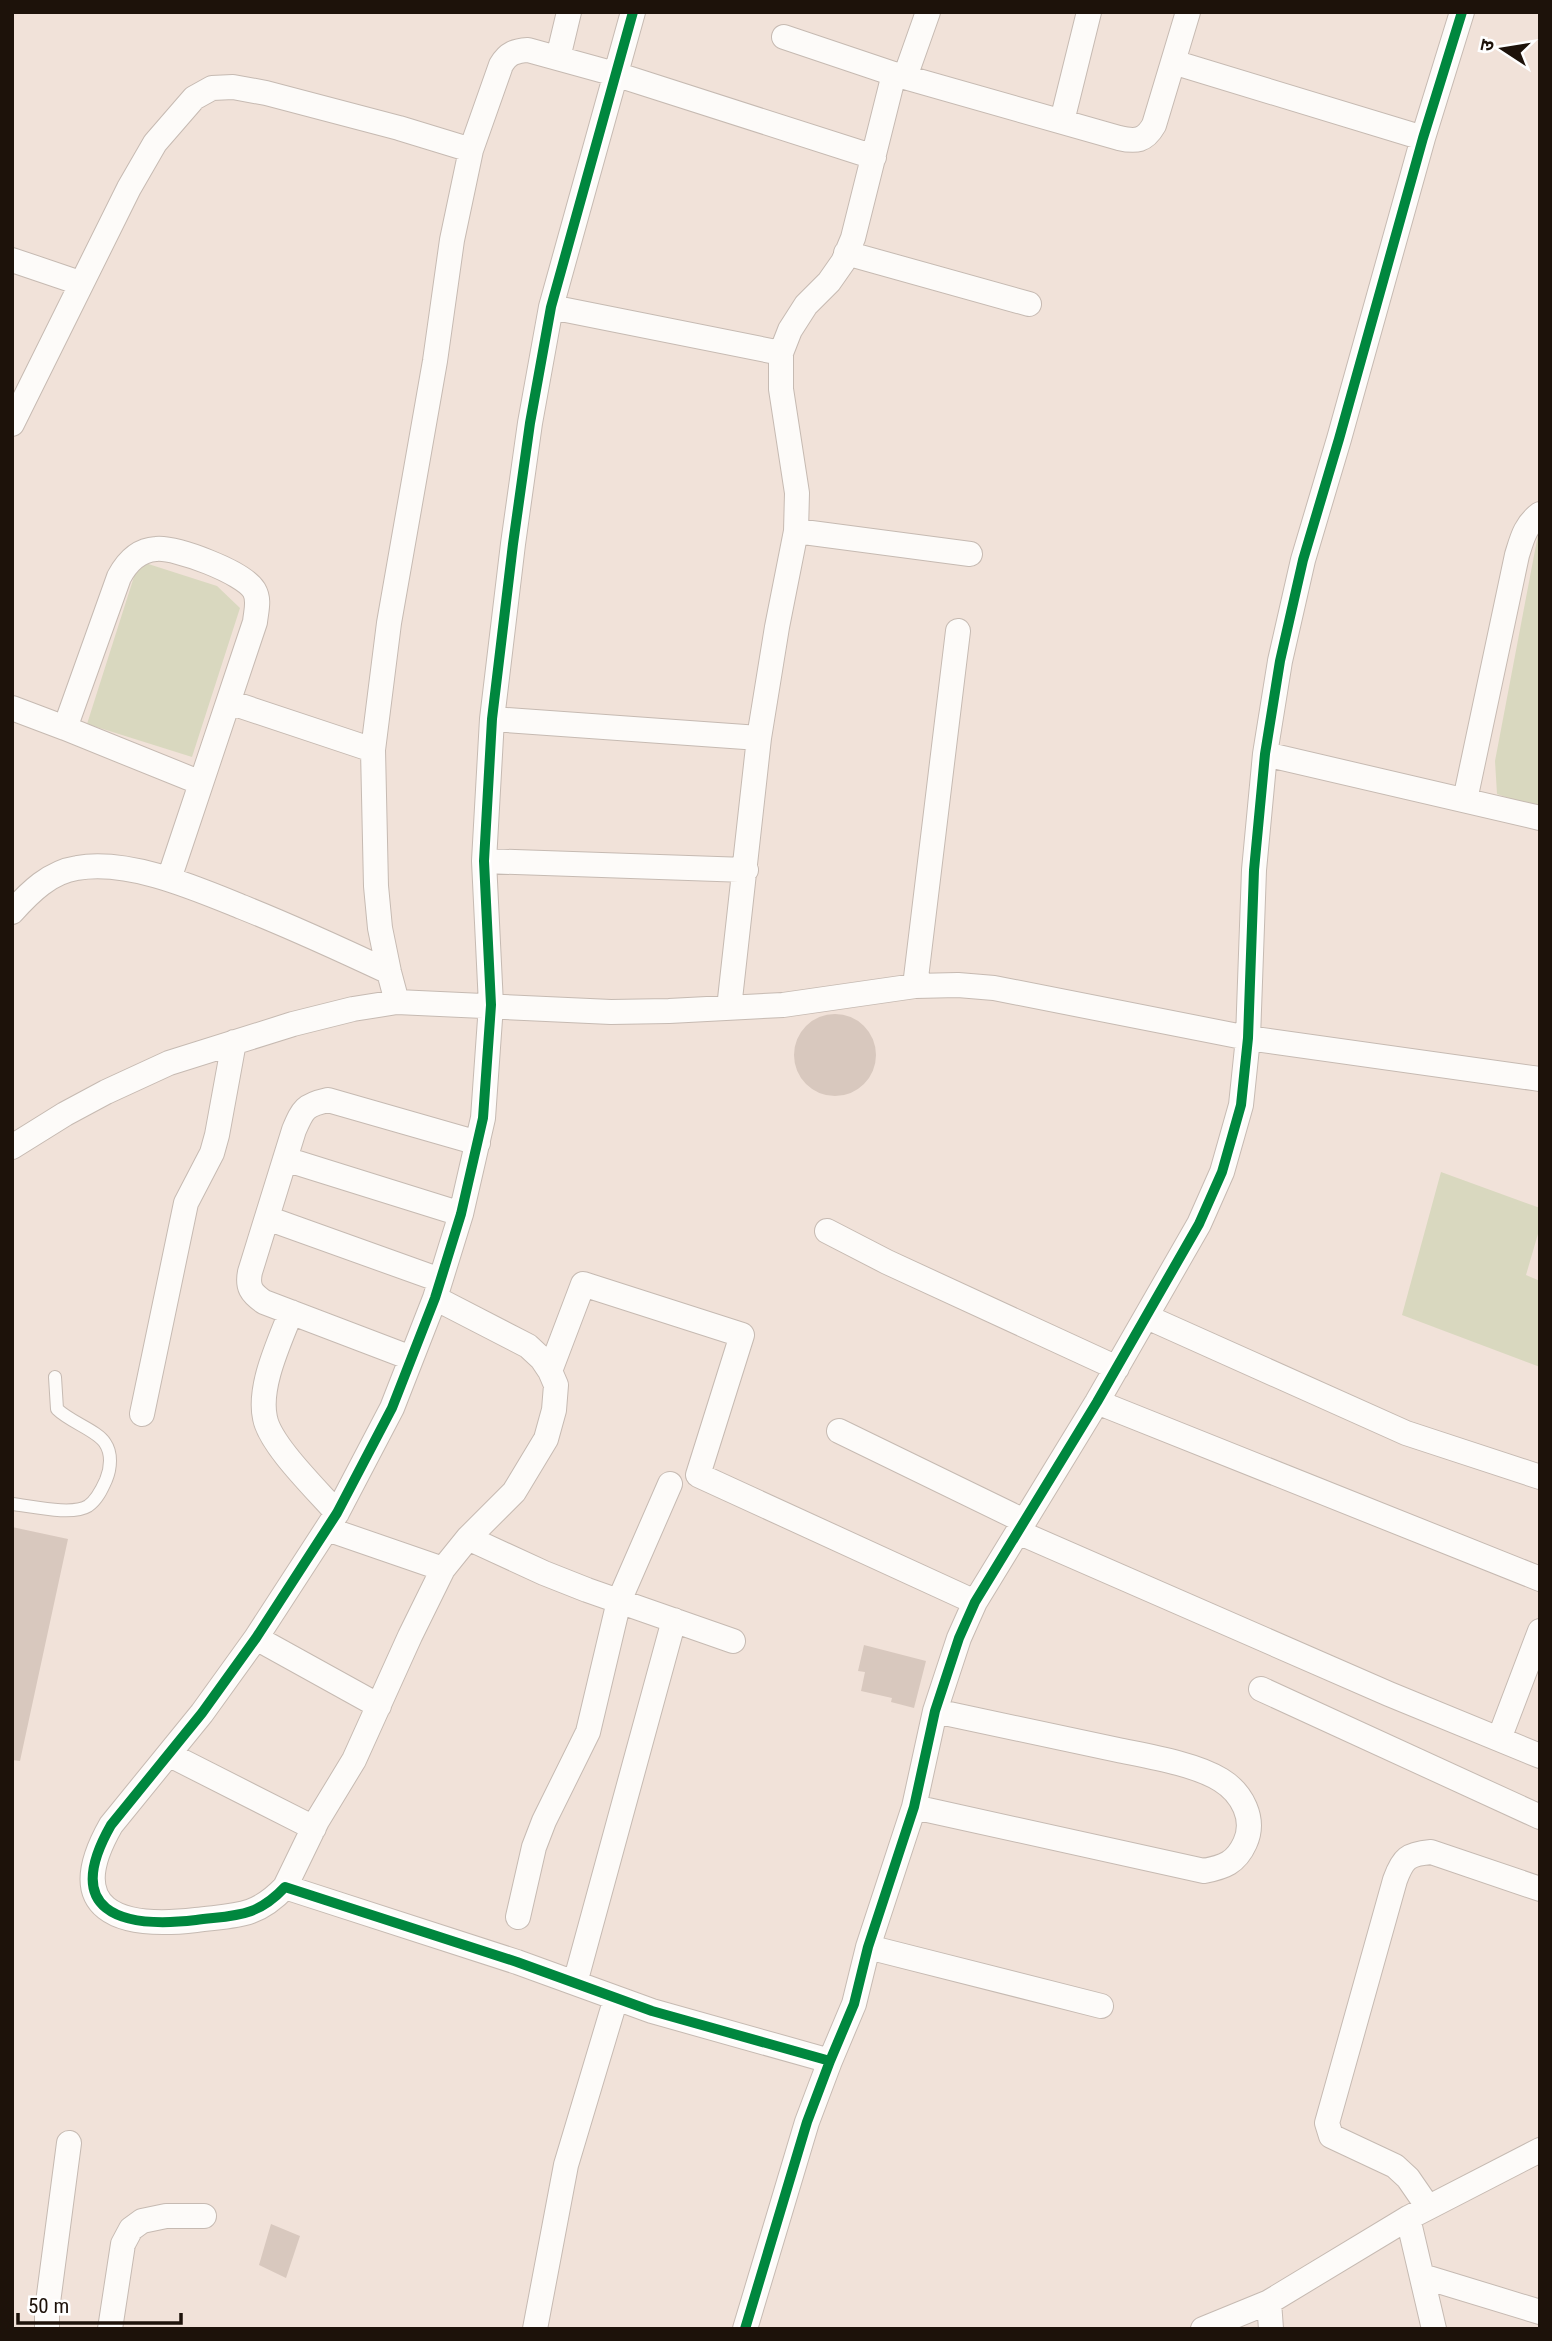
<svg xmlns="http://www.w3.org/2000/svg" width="1552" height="2341" viewBox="0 0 1552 2341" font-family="'Roboto Condensed','Noto Sans Devanagari',sans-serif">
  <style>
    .green { fill: #d9d8bf }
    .building { fill: #d8c8be }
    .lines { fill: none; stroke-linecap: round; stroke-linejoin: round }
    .lane-casing { stroke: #c6bab2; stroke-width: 14 }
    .street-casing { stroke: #c6bab2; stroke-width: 26 }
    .lane { stroke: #fdfbf9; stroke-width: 12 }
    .street { stroke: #fdfbf9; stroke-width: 24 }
    .cycleway-casing { stroke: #fff; stroke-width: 15 }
    .cycleway { stroke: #00873e; stroke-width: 10 }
  </style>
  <rect width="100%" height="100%" fill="#f1e2d9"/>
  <path class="green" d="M1540,524V807H1535L1497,794L1495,761Z
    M139,561L217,586L240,608L192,757L87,724Z
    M1441,1172L1540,1208V1227L1526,1275L1540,1281V1367L1402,1315Z"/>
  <path class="building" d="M794 1055a41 41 0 1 1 82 0a41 41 0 1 1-82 0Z
    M12,1527L68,1539L20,1761L12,1760Z
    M864,1645L926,1661L914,1708L891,1702L892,1698L861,1691L865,1672L858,1671Z
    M271,2224L300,2236L286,2278L259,2265Z"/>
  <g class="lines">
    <defs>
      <path id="lane" d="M12,1504C31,1506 72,1516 88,1506C97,1500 102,1489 106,1480C111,1468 112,1453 105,1443C98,1431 70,1422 57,1409L55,1377"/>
      <path id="street" d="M633,12L551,307L530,423L513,544L492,719L484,861L491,1005L483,1118L461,1214L435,1298L392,1408L337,1513L256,1638L202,1713L111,1825C62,1911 119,1929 196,1920C235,1915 256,1918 285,1887L517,1962L652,2011L830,2061
        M784,37L894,74
        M558,58L569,12
        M1173,62L1423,138
        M905,77L928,12
        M1062,121L1089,12
        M471,150L501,65C508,53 515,51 528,50L615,74L874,157
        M846,253L1029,304
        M12,260L80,283
        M551,307L781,353V389L797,493L796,531L777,627L759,738L729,1008
        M781,353L790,330L806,305L829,282L843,262L853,238L894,74L1119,138C1136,142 1145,141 1154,125L1188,12
        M12,424L129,188L155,143L194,98L212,88L233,87L266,93L399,128L471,150L452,240L435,361L389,623L373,750L376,886L380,928L389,972L397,1002
        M796,531L970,554
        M229,702L373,750
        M12,708L65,728L119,577C127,562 138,550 156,549C176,547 243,572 254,590C260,600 256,611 255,622L169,879
        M492,719L759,738
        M65,728L201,783
        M1265,754L1540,818
        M1465,800L1517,555C1522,539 1525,525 1540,514
        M484,861L746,870
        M12,912C30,892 50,872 77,868C129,859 195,888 242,907C292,927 340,949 389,972
        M915,986L958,631
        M12,1147L65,1114L106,1092L169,1063L293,1024L353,1009L397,1002L611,1012L669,1011L783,1005L915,986L958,985L994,988L1248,1038L1540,1079
        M285,1159L461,1214
        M267,1218L440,1280
        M827,1231L887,1262L1117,1368
        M291,1312C280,1341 258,1386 265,1418C270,1445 318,1491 337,1513
        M1147,1317L1406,1433L1540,1477
        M411,1358L264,1302C251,1293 247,1287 250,1272L294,1130C303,1109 305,1105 328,1100L478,1143
        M550,1371L583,1284L742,1335L698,1475L975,1602
        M1097,1402L1540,1579
        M142,1414L186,1203L212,1153L217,1135L234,1042
        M839,1431L1024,1521
        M327,1529L443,1569
        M1018,1532L1389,1694L1540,1756
        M468,1538L544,1573L587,1590L733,1641
        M256,1638L379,1706
        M1261,1689L1540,1817
        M1499,1739L1540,1631
        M170,1755L314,1828
        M914,1807L1204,1871C1224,1867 1236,1863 1245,1843C1256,1819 1242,1793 1221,1780C1196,1764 1147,1756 1118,1750C1057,1737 996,1724 935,1711
        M285,1887L317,1821L354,1760L410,1636L443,1569L468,1538L514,1492L546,1439L554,1410L556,1385L550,1371L542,1359L528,1346L435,1298
        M518,1917L534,1847L544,1821L588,1732L619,1601L670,1484
        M868,1947L1101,2006
        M575,1983L674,1620
        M1428,2207L1408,2178L1395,2166L1331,2136L1327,2123L1395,1880C1403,1858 1408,1854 1431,1852L1540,1889
        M1408,2218L1434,2329
        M1422,2276L1540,2312
        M1269,2302L1271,2329
        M47,2329V2310L69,2143
        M110,2329L123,2244L131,2229L142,2221L166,2216H204
        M535,2329L566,2165L616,1998
        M745,2329L807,2122L830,2061L854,2004L868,1947L914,1807L935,1711L959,1638L975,1602L1097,1402L1199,1224L1222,1172L1241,1105L1248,1038L1254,870L1265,754L1280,661L1303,560L1339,439L1423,138L1462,12
        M1203,2329L1269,2302L1408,2218L1540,2150"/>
    </defs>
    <use href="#lane" class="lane-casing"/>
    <use href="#street" class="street-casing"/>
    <use href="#lane" class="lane"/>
    <use href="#street" class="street"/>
    <defs>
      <path id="cycleway" d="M633,12L551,307L530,423L513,544L492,719L484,861L491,1005L483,1118L461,1214L435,1298L392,1408L337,1513L256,1638L202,1713L111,1825C62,1911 119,1929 196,1920C235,1915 256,1918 285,1887L517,1962L652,2011L830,2061
        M745,2329L807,2122L830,2061L854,2004L868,1947L914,1807L935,1711L959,1638L975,1602L1097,1402L1199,1224L1222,1172L1241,1105L1248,1038L1254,870L1265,754L1280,661L1303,560L1339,439L1423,138L1462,12"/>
    </defs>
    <use href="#cycleway" class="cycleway-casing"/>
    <use href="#cycleway" class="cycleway"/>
  </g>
  <rect width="1552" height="2341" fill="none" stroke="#1d120a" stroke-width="28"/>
  <g transform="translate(1503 49) rotate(282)" stroke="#ffffff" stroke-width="5" paint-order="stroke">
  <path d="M0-5L12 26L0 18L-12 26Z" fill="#1d120a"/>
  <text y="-10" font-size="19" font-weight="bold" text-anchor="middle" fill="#1d120a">उ</text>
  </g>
  <path d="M18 2313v10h163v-10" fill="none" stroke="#1d120a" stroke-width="3.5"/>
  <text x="28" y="2313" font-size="21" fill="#1d120a" stroke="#ffffff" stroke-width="5" paint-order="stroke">50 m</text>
</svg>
